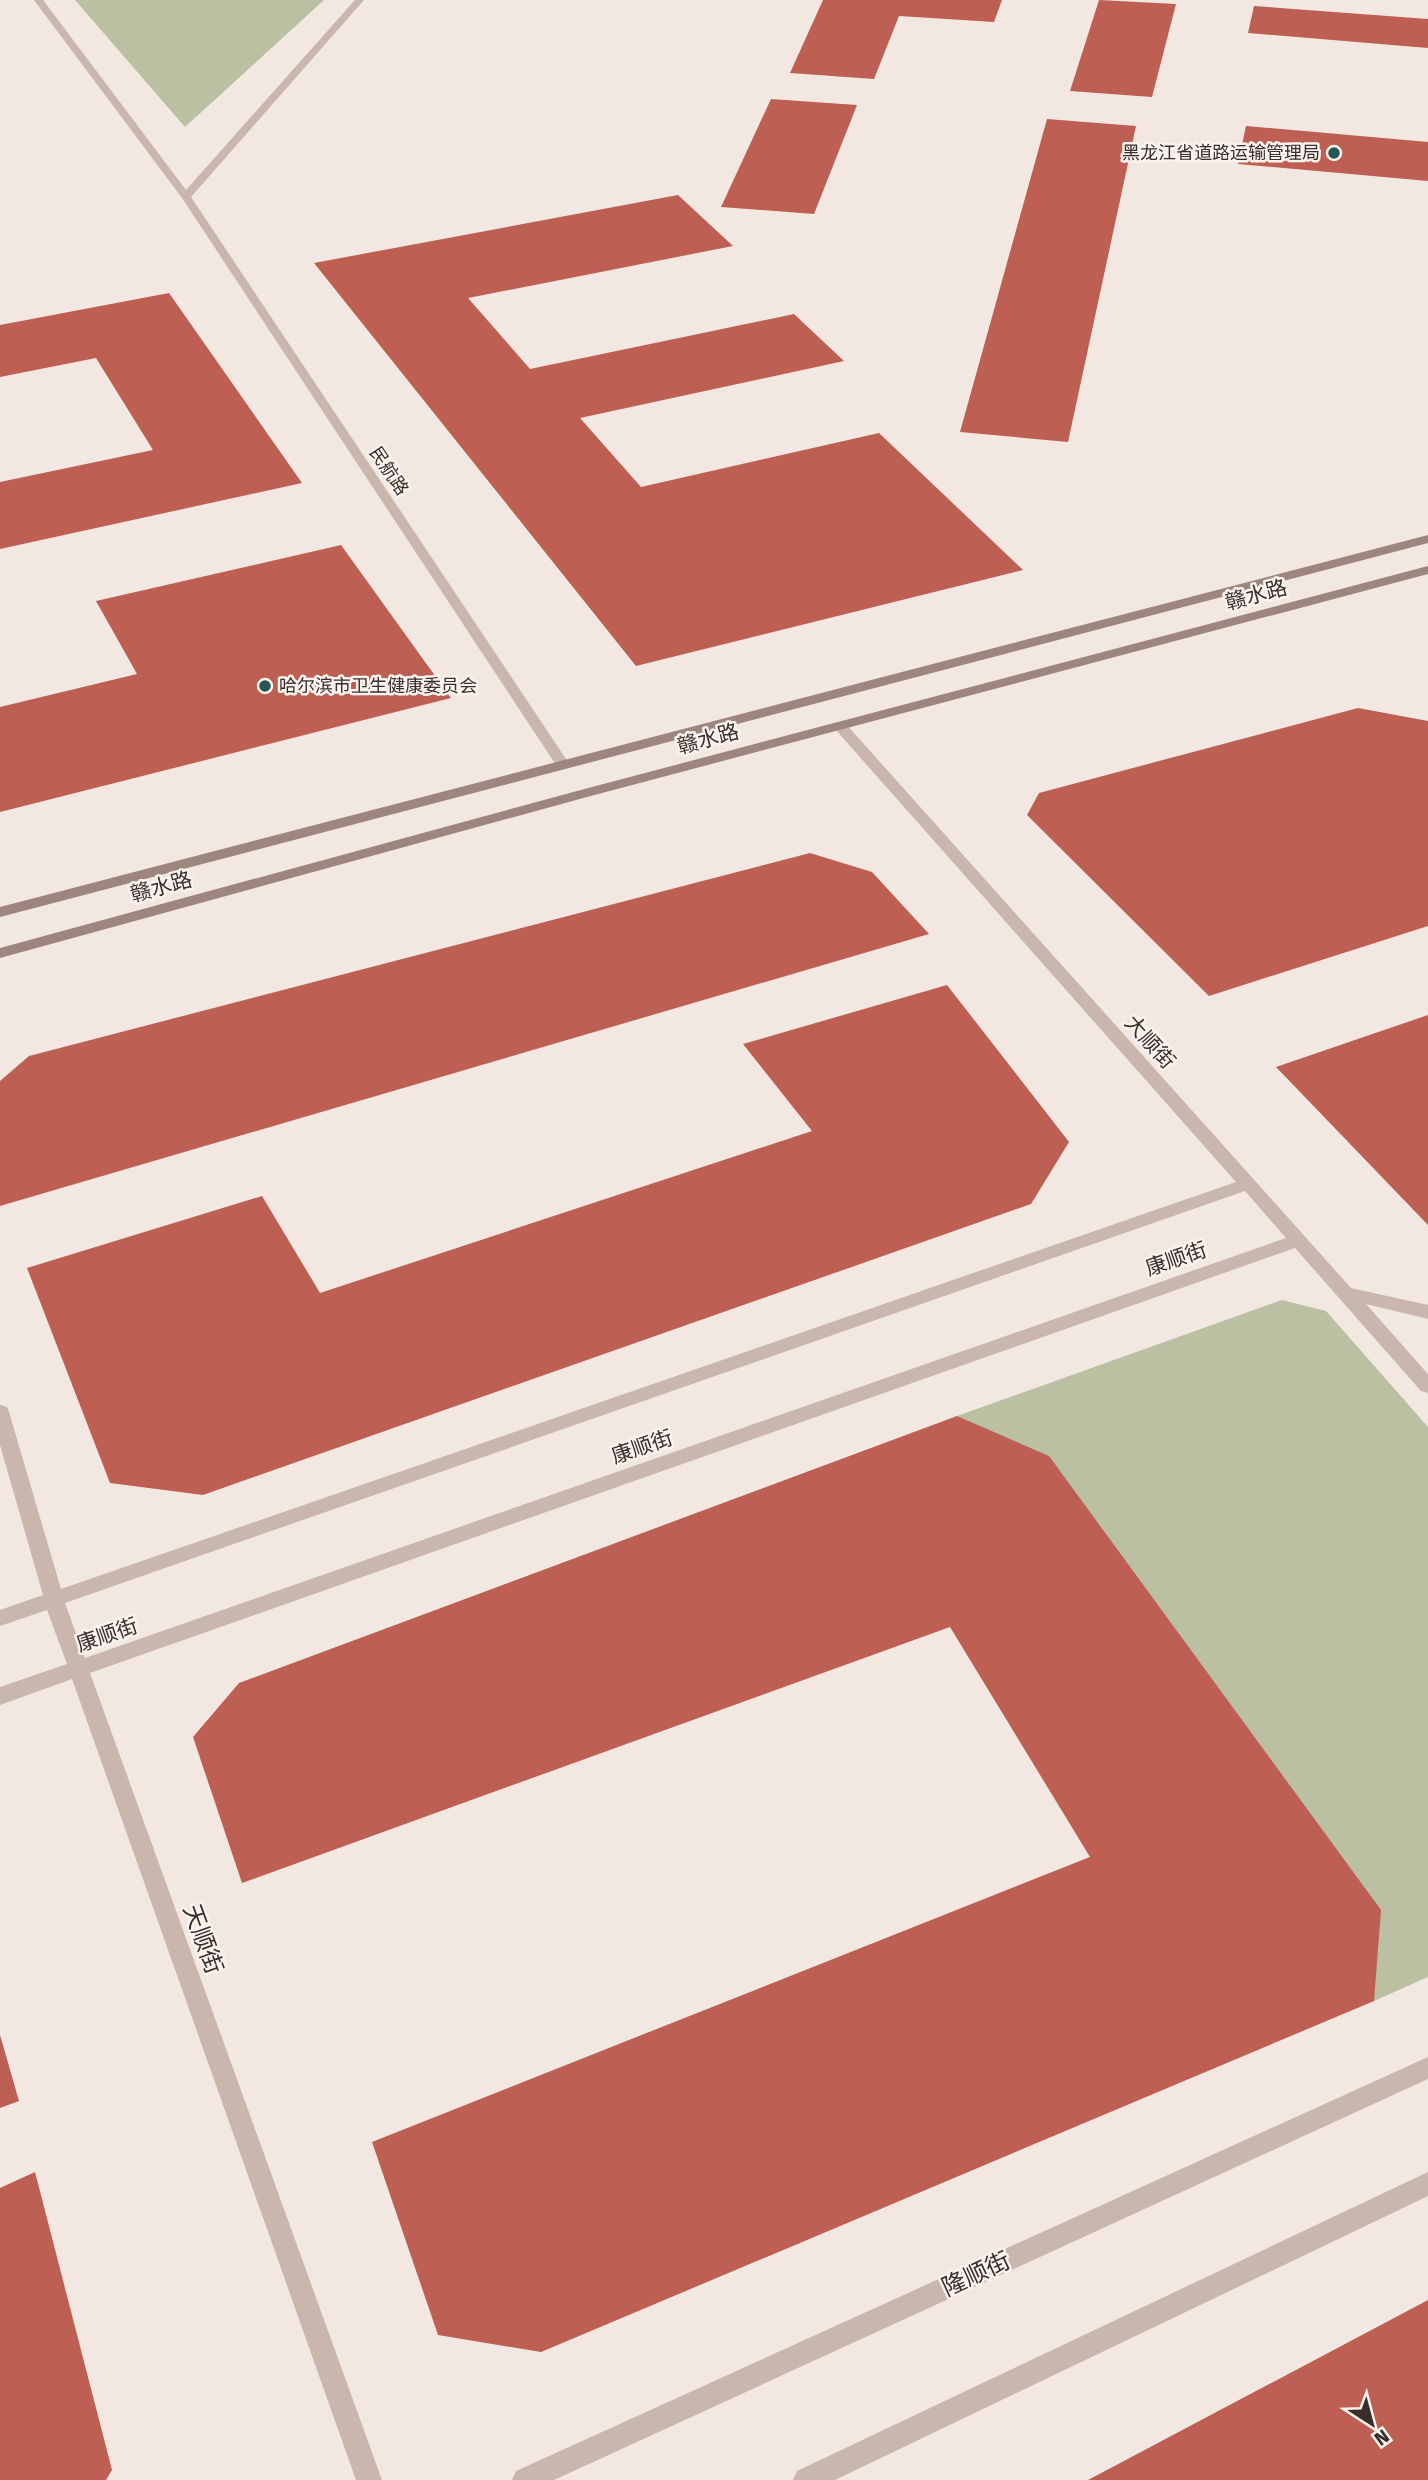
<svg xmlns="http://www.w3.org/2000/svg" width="1428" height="2480" viewBox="0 0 1428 2480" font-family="'Fira Sans','Noto Sans SC',sans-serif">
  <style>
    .green { fill: #bac0a1 }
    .building { fill: #bd5f53 }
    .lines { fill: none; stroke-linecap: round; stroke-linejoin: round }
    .minor { fill: #c9b6ad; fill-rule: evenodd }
    .secondary { fill: #9d867e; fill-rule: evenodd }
    .poi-dot { fill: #235754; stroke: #f9f2ed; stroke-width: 2.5 }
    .labels { text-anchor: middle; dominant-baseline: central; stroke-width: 5; stroke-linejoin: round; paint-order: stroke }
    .far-poi-label { font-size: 18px; fill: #382e2b; stroke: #f9f2ed; text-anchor: end }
    .far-street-label { font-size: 18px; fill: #382e2b; stroke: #f9f2ed }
    .street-label { font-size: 21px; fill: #382e2b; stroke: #f9f2ed }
    .near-street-label { font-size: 24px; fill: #382e2b; stroke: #f9f2ed }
  </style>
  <rect width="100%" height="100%" fill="#f2e8e1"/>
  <path class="green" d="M75,0H324L185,127Z
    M1282,1300L1326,1311L1428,1427V1977L1374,2001L957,1416Z"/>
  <path class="building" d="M823,0H1002L994,22L899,16L874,79L790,73Z
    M1099,0L1176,4L1152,97L1070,91Z
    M1254,6L1428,19V48L1248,33Z
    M771,99L857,105L814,214L721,207Z
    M1047,119L1136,126L1068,442L960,432Z
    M1246,126L1428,142V181L1238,164Z
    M678,195L733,246L468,298L530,369L794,314L844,361L580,418L641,487L879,433L1023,570L636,666L314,263Z
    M169,293L302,483L0,549V482L153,450L96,358L0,377V325Z
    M341,545L451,698L0,812V707L137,674L96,601Z
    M1358,708L1428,721V926L1209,996L1027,815L1039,793Z
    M810,853L872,872L929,934L0,1206V1081L29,1056Z
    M947,985L1069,1142L1031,1204L203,1495L110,1483L27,1268L262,1196L320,1293L812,1131L743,1044Z
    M1428,1015V1225L1276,1067Z
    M957,1416L1049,1456L1381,1910L1374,2001L541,2352L438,2335L372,2142L1090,1857L950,1627L242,1883L193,1737L239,1683Z
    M0,2035L19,2101L0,2108Z
    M35,2172L112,2470L106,2480H0V2188Z
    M1428,2300V2480H1088Z"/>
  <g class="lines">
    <path class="minor" d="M34,0H43L186,190L355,0H364L191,197L570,765L568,768L563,769L556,765L182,198Z
      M840,722L845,723L1351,1288L1428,1305V1319L1366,1304L1428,1374V1393L1421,1391L1295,1248L90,1673L382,2480H356L72,1679L0,1705V1687L67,1664L47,1610L0,1626V1610L43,1595L0,1445V1405L7,1407L9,1412L61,1589L1236,1182L835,729V723ZM1245,1191L1286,1238L85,1658L65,1603Z
      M1428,2057V2079L554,2480H512L516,2471Z
      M1428,2172V2196L835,2480H793L797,2471Z"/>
    <path class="secondary" d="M1428,535V543L0,917V907Z
      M1428,566V574L587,797L0,958V948L577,791Z"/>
  </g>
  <g class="poi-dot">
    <circle cx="1334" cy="153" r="7"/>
    <circle cx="265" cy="686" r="7"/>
  </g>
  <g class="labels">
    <g class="far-poi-label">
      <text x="1320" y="153">黑龙江省道路运输管理局</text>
      <text x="279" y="686" text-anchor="start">哈尔滨市卫生健康委员会</text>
    </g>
    <g class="far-street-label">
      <text transform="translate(389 471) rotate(56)">民航路</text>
    </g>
    <g class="street-label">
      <text transform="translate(1256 595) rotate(-15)">赣水路</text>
      <text transform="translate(708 739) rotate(-15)">赣水路</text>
      <text transform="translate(161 887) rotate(-15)">赣水路</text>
      <text transform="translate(1150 1042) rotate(48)">大顺街</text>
      <text transform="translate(1176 1259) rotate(-19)">康顺街</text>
      <text transform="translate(642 1447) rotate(-19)">康顺街</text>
      <text transform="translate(107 1635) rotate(-19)">康顺街</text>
    </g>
    <g class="near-street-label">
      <text transform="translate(203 1939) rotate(70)">天顺街</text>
      <text transform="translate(976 2274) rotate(-25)">隆顺街</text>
    </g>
  </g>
  <g transform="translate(1372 2424) rotate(144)" stroke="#f9f2ed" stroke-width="5" paint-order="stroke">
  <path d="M0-5L12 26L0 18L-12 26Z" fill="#382e2b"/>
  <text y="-10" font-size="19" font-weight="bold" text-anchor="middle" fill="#382e2b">N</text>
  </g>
</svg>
